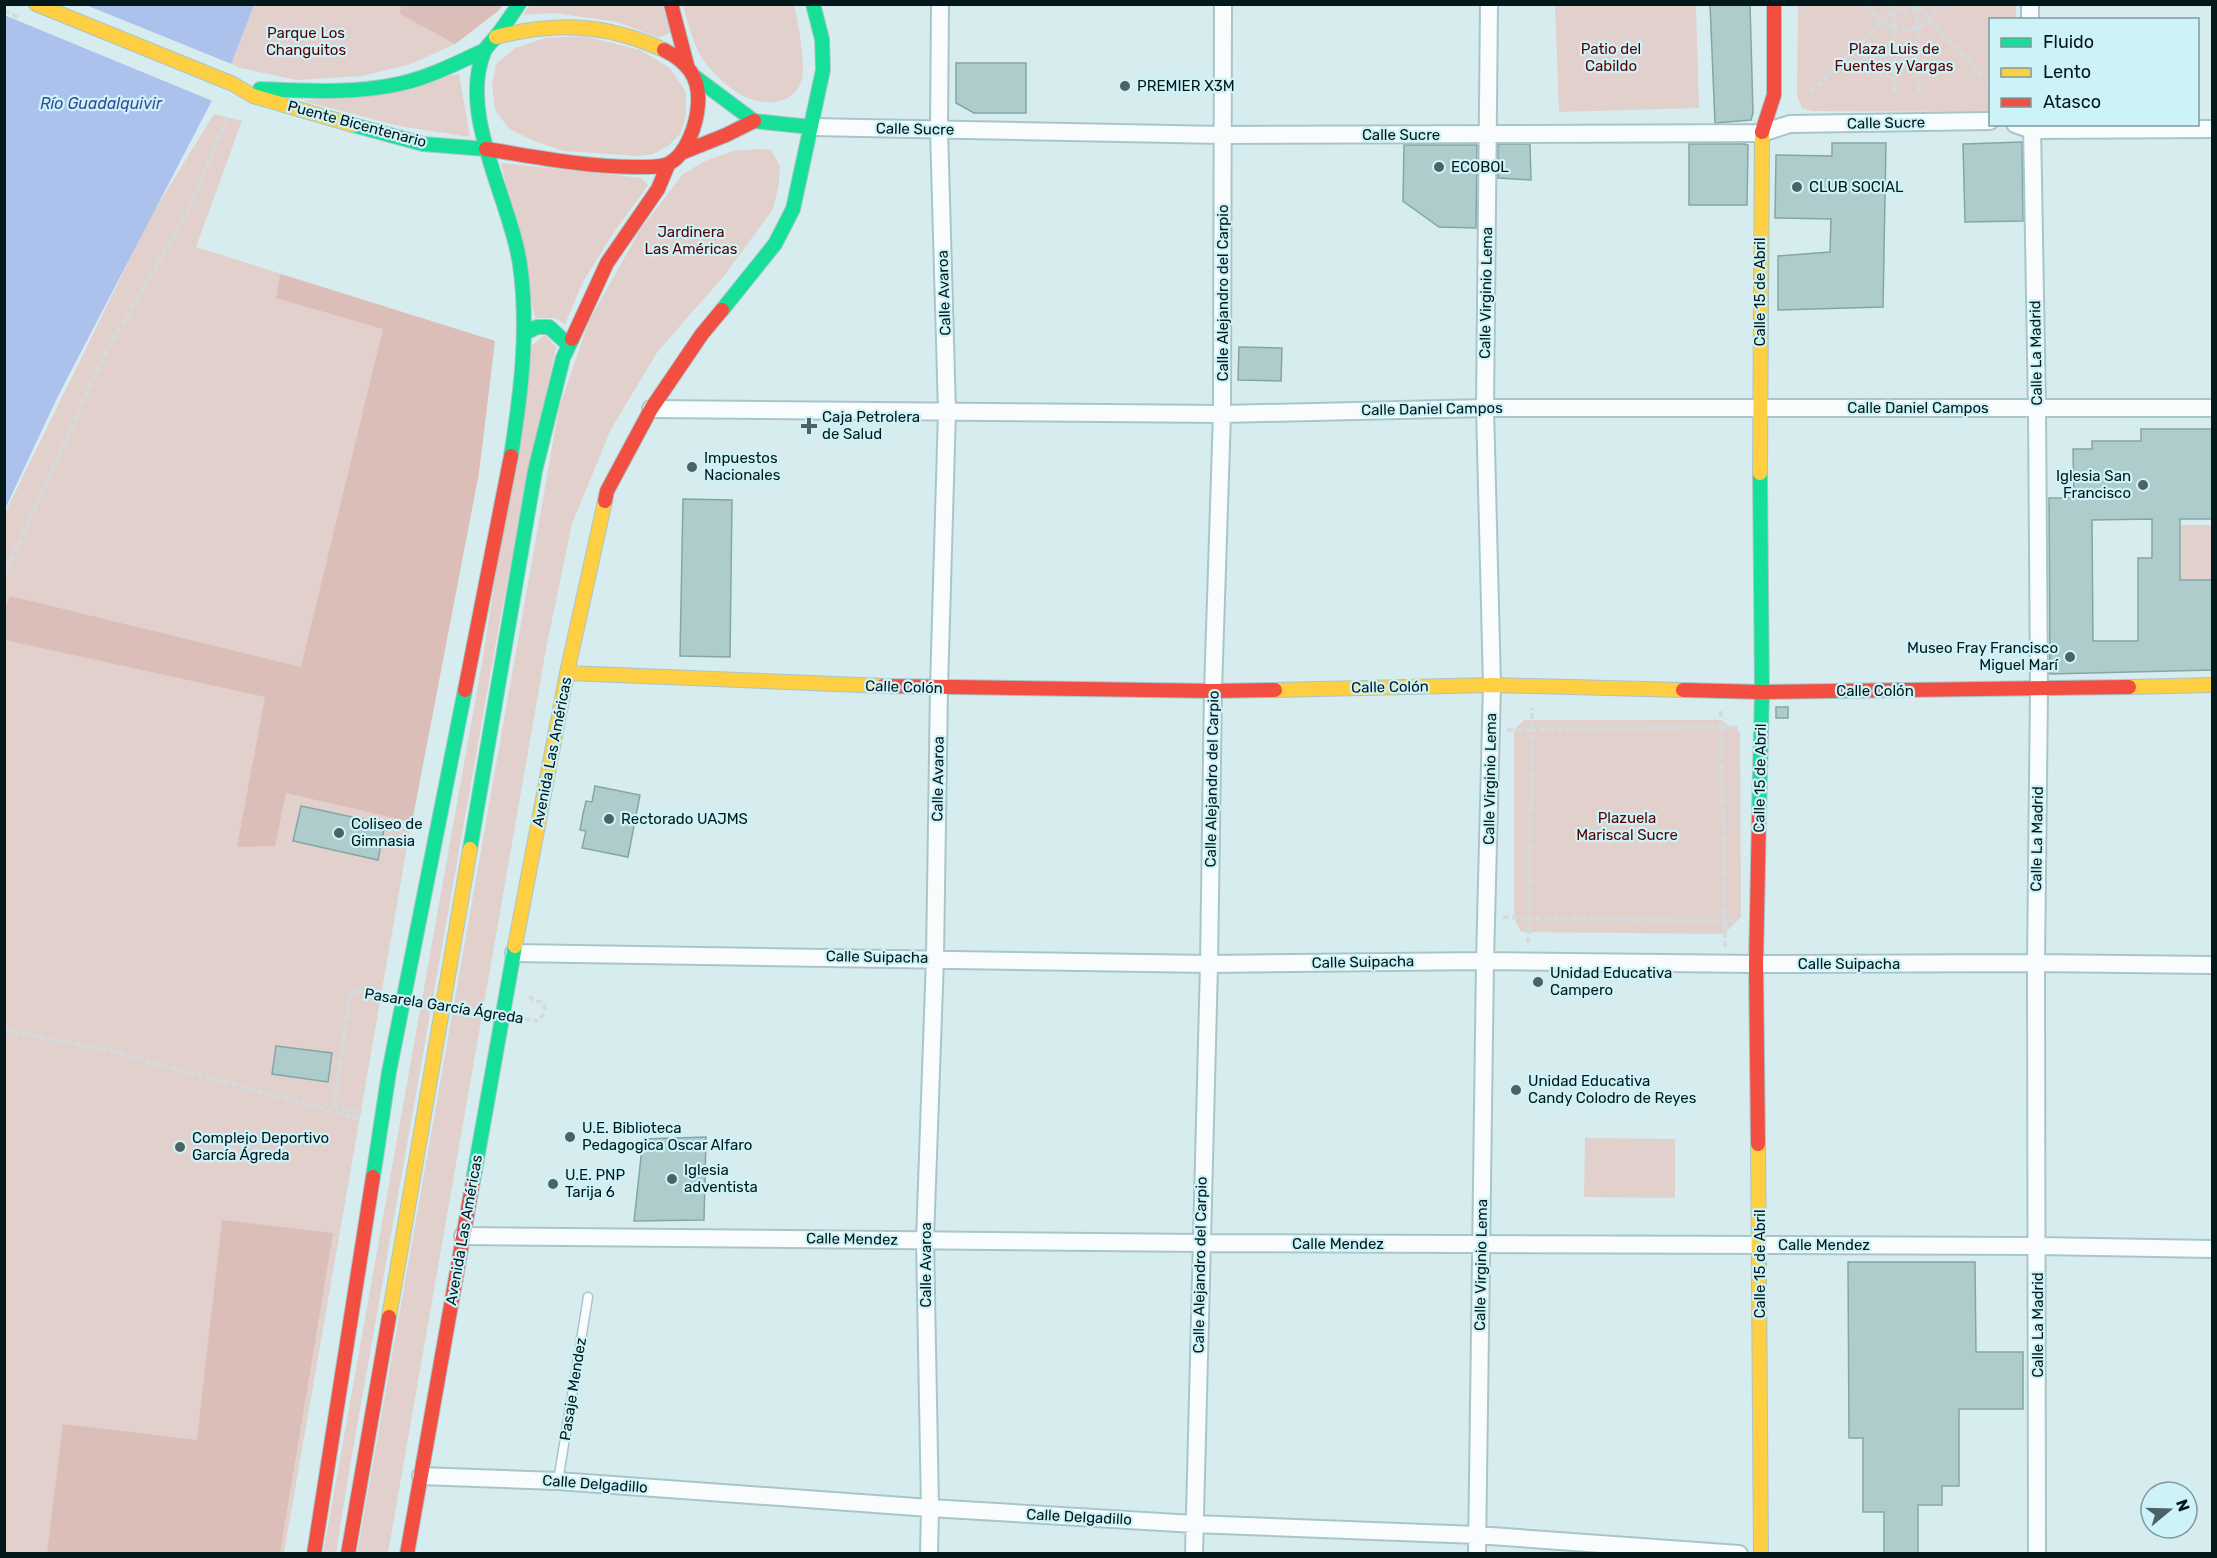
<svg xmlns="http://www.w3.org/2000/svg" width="2217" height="1558" viewBox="0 0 2217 1558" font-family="Rubik,sans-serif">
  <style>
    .green { fill: #e2d0cd }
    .forest { fill: #dcbeb9 }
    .water { fill: #acc1ec }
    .pier { fill: #d7ecef }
    .building { fill: #adcccb; stroke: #84a6a6; stroke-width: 1.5; fill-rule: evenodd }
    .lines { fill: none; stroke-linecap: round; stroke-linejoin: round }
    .lane-casing { stroke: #a8c6ca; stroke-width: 11 }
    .street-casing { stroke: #a8c6ca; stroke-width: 20 }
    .fast-casing { stroke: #a8c6ca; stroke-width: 16 }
    .slow-casing { stroke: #a8c6ca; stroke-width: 16 }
    .jam-casing { stroke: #a8c6ca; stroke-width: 16 }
    .path { stroke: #d4dbdc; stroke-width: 4; stroke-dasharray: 6 3; stroke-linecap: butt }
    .lane { stroke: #f9fcfd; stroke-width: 8 }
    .street { stroke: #f9fcfd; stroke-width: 16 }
    .fast { stroke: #16e098; stroke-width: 14 }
    .slow { stroke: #ffcf43; stroke-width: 14 }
    .jam { stroke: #f24e42; stroke-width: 14 }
    .path-bridge { stroke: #d4dbdc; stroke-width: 4; stroke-dasharray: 6 3; stroke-linecap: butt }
    .poi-dot { fill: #4d6265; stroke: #cdf3f9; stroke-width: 2 }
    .labels { text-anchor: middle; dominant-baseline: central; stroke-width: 4.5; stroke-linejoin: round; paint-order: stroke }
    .park-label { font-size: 15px; fill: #590001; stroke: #cdf3f9 }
    .poi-label { font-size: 15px; fill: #02181b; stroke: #cdf3f9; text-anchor: start }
    .street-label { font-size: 15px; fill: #02181b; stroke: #cdf3f9 }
    .water-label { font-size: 16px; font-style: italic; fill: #384d95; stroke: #cdf3f9 }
  </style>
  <rect width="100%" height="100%" fill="#d7ecef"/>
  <path class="green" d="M254,5H503L498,11L455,44L408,65L361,76L297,80L240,68L231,64Z
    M530,5H662L671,32L659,38L617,22L555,13L523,15Z
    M683,5H794C798,20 807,69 801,82C791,107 762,106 741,95C728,88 713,73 704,61C693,45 688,23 683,5Z
    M1555,5H1696L1699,108L1559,112Z
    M1798,5H2016V19L1990,20V112L1812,111L1802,108L1797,96Z
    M584,36L640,50L670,68L686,92V117L680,134L668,146L653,154L638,156L564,151L534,141L509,129L495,110L492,85L496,64L515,48L545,38Z
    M459,74L470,137L399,126L303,101Z
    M214,114L242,121L196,247L495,341L284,1553H5L4,515L151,216Z
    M757,149L771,150L780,166L779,184L773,209L724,276L658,351L611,429L572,524L546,649L388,1553L357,1554L559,408L589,321L640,230L683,174L705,161L733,151Z
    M501,163L642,178L648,185L612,235L583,282L565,324L555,318H535Z
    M545,335L556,347L501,614L350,1466L336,1553L323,1554L483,657L531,346Z
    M2180,525H2212V580H2180Z
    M1524,720H1721L1740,732L1741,917L1724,934L1521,932L1514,918V730Z
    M1585,1138L1675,1139V1198L1584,1197Z"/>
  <path class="forest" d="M401,5V4L503,5L498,11L455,44L400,14Z
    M280,274L495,341L479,473L412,822L286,793L275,846L237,847L265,697L5,640V607L10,596L301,667L383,329L276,298Z
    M222,1220L333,1233L280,1553H47L63,1424L197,1440Z"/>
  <path class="water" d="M5,5H254L231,64L57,398L5,509Z"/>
  <path class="pier" d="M5,5H86L234,65L215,102L4,15Z"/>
  <path class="building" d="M1710,4H1750L1753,113L1751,120L1715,123Z
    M956,63H1026V113H974L956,103Z
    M2022,142L2023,221L1965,222L1963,144Z
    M1832,143H1886L1883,307L1778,310V256L1830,252L1831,219L1775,218L1776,155L1832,156Z
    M1498,144H1530L1531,180L1498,178Z
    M1689,144H1745L1748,145L1747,205H1689Z
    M1404,145H1477L1476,228L1439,227L1403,201Z
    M1239,347L1282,348L1281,381L1238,380Z
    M2141,429H2212V519H2180V580H2212V670L2050,674L2049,498H2074L2073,449H2092V441H2141ZM2152,519V558H2138V641H2093L2092,520Z
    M683,499L732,500L730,657L680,656Z
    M1776,707H1788V718H1776Z
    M595,786L640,795L628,857L582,848L586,831L580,830L583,814L586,801L592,802Z
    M301,806L385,824L378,860L293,841Z
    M276,1046L332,1053L328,1082L272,1074Z
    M706,1137L704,1220L634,1221L643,1139Z
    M1848,1262H1975L1976,1352H2023V1409H1959V1486H1942V1505H1918V1554H1884V1512H1863V1438H1849Z"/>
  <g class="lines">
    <defs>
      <path id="lane" d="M558,1481L588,1297"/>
      <path id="street" d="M2030,4V20
        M2015,124L2032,130L2212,129
        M2032,124L2037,409L2039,690L2036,963L2037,1554
        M811,127L1223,135L1762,133L1790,124L1990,121
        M651,409L1222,414L1485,408H2212
        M514,953L1209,964L1485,961L1756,964L2036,963L2212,965
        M463,1236L1201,1243L2038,1246L2212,1249
        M421,1476L558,1481L930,1508L1194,1524L1477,1535L1739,1554
        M929,1554L930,1508L925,1240L935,958L939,688L947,411L939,130L940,4
        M1194,1554L1209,964L1213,691L1222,414L1223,4
        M1477,1554L1485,961L1492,685L1485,408L1489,4"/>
      <path id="fast" d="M695,77L754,121L811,127
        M260,89C307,91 357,94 403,83C432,76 459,62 485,50
        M353,125L423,144L486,149
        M722,310L775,244L793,209L823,70L822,39L813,4
        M525,333L537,327H549L569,345
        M511,456C521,393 529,329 520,265C511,201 458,115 484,52C487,45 494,40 498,34C506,24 512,14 519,4
        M1759,815L1762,692L1760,473
        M470,849L535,471L563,358L572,339
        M373,1177L389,1072L465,690
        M473,1181L515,946"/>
      <path id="slow" d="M36,4L233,84L253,96L353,125
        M496,37C557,21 607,24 664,50
        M1760,473L1762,132
        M567,673L883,686
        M2129,687L2212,685
        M1275,690L1492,685L1683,690
        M515,946L567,673L605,501
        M1758,1144L1761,1554
        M389,1317L470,849"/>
      <path id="jam" d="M671,4L687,65
        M1762,132L1774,95V4
        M486,149C536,157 586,167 636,167C647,167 659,168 668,164C687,155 697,123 698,104C700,78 688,62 664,50
        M681,153L726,135L754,121
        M572,339L607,263L658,189L668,165
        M605,501L607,491L651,409L702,334L722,310
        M883,686L1213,691L1275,690
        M465,690L511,456
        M1683,690L1762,692L2129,687
        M1758,1144L1756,964L1759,815
        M314,1554L373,1177
        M348,1554L389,1317
        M407,1554L473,1181"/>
    </defs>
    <use href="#lane" class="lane-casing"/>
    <use href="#street" class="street-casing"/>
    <use href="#fast" class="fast-casing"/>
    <use href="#slow" class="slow-casing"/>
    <use href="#jam" class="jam-casing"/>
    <path class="path" d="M1867,4C1882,35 1925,41 1938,4
      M1887,4L1900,12L1912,10L1918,5
      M1917,6L1990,84
      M1917,7L1919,92
      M4,11L18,17
      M1811,92L1894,10
      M1894,92V11
      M4,577L103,357L190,208L227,117
      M1721,711V727L1739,728
      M1721,727L1725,921L1529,918L1532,730Z
      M1507,730H1532V708
      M1503,917L1529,918L1528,944
      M1725,947V921H1735
      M356,991L350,995L334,1103L339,1108L362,1112
      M529,996L534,1001L542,1002L545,1008L542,1016L537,1021
      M4,1030L106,1050L361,1119"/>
    <use href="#lane" class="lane"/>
    <use href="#street" class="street"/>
    <use href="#fast" class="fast"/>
    <use href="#slow" class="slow"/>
    <use href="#jam" class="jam"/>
    <path class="path-bridge" d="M356,991L537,1021"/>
  </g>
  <g class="poi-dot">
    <circle cx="1125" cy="86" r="6"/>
    <circle cx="1439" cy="167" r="6"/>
    <circle cx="1797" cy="187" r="6"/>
    <path d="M806 417h6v6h6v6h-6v6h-6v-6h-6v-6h6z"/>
    <circle cx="692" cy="467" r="6"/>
    <circle cx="2143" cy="485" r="6"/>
    <circle cx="2070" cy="657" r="6"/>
    <circle cx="609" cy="819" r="6"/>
    <circle cx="339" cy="833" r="6"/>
    <circle cx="1538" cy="982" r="6"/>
    <circle cx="1516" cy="1090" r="6"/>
    <circle cx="570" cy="1137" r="6"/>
    <circle cx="180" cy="1147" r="6"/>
    <circle cx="672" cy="1179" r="6"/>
    <circle cx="553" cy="1184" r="6"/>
  </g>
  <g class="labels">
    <g class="park-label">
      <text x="306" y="33">Parque Los<tspan x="306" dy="17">Changuitos</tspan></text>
      <text x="1611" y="49">Patio del<tspan x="1611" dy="17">Cabildo</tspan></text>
      <text x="1894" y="49">Plaza Luis de<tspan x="1894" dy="17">Fuentes y Vargas</tspan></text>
      <text x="691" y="232">Jardinera<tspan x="691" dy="17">Las Américas</tspan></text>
      <text x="1627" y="818">Plazuela<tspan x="1627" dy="17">Mariscal Sucre</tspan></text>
    </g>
    <g class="poi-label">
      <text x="1137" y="86">PREMIER X3M</text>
      <text x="1451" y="167">ECOBOL</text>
      <text x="1809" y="187">CLUB SOCIAL</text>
      <text x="822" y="417">Caja Petrolera<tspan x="822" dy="17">de Salud</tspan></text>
      <text x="704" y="458">Impuestos<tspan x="704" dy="17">Nacionales</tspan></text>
      <text x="2131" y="476" text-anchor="end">Iglesia San<tspan x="2131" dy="17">Francisco</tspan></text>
      <text x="2058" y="648" text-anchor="end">Museo Fray Francisco<tspan x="2058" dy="17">Miguel Marí</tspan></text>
      <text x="621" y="819">Rectorado UAJMS</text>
      <text x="351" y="824">Coliseo de<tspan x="351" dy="17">Gimnasia</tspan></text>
      <text x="1550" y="973">Unidad Educativa<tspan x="1550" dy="17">Campero</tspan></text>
      <text x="1528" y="1081">Unidad Educativa<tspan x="1528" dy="17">Candy Colodro de Reyes</tspan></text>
      <text x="582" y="1128">U.E. Biblioteca<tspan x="582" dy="17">Pedagogica Oscar Alfaro</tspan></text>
      <text x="192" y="1138">Complejo Deportivo<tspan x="192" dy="17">García Ágreda</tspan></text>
      <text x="684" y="1170">Iglesia<tspan x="684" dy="17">adventista</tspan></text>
      <text x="565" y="1175">U.E. PNP<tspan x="565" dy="17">Tarija 6</tspan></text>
    </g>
    <g class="street-label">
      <text transform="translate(1886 123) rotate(-1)">Calle Sucre</text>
      <text transform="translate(357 124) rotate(15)">Puente Bicentenario</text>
      <text transform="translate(915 129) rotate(1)">Calle Sucre</text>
      <text x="1401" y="135">Calle Sucre</text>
      <text transform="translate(1760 292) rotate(-90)">Calle 15 de Abril</text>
      <text transform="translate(944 293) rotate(-92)">Calle Avaroa</text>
      <text transform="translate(1223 293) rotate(-90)">Calle Alejandro del Carpio</text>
      <text transform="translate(1486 293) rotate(-89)">Calle Virginio Lema</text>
      <text transform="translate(2036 353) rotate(-91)">Calle La Madrid</text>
      <text x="1918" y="408">Calle Daniel Campos</text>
      <text transform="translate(1432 409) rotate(-1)">Calle Daniel Campos</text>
      <text transform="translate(904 687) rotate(2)">Calle Colón</text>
      <text transform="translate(1390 687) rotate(-1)">Calle Colón</text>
      <text x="1875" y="691">Calle Colón</text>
      <text transform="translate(552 752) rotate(-79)">Avenida Las Américas</text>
      <text transform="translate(1760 778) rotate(-89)">Calle 15 de Abril</text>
      <text transform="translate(938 779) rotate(-89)">Calle Avaroa</text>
      <text transform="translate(1212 779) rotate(-89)">Calle Alejandro del Carpio</text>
      <text transform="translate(1490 779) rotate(-89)">Calle Virginio Lema</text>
      <text transform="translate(2037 839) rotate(-89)">Calle La Madrid</text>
      <text transform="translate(877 957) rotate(1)">Calle Suipacha</text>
      <text transform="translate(1363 962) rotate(-1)">Calle Suipacha</text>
      <text x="1849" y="964">Calle Suipacha</text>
      <text transform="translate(444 1006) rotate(9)">Pasarela García Ágreda</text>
      <text transform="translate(464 1230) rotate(-80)">Avenida Las Américas</text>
      <text transform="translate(852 1239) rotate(1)">Calle Mendez</text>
      <text x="1338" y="1244">Calle Mendez</text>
      <text x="1824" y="1245">Calle Mendez</text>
      <text transform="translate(1760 1264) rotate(-90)">Calle 15 de Abril</text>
      <text transform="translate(926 1265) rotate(-90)">Calle Avaroa</text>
      <text transform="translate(1200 1265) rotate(-89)">Calle Alejandro del Carpio</text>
      <text transform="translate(1481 1265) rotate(-89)">Calle Virginio Lema</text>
      <text transform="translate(2038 1325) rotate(-90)">Calle La Madrid</text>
      <text transform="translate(573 1389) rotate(-81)">Pasaje Mendez</text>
      <text transform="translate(595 1484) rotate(4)">Calle Delgadillo</text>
      <text transform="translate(1079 1517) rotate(3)">Calle Delgadillo</text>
    </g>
    <g class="water-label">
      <text x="101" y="103">Río Guadalquivir</text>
    </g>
  </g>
  <rect width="2217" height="1558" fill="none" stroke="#02181b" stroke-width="12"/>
  <rect x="1989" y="18" width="210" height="108" fill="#cdf3f9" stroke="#7c9ba0" stroke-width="1.5"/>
  <rect x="2001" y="38" width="30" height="9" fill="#16e098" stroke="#7c9ba0" stroke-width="1.5"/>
  <text x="2043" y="48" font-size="18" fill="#02181b">Fluido</text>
  <rect x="2001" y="68" width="30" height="9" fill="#ffcf43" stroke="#7c9ba0" stroke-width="1.5"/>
  <text x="2043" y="78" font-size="18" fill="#02181b">Lento</text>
  <rect x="2001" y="98" width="30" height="9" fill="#f24e42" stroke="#7c9ba0" stroke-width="1.5"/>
  <text x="2043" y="108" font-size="18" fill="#02181b">Atasco</text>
  <g transform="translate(2169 1510) rotate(71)"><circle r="28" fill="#cdf3f9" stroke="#7c9ba0" stroke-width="1.5"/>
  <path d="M0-4.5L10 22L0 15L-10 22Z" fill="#4d6265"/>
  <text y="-9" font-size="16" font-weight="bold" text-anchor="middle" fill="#02181b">N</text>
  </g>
</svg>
